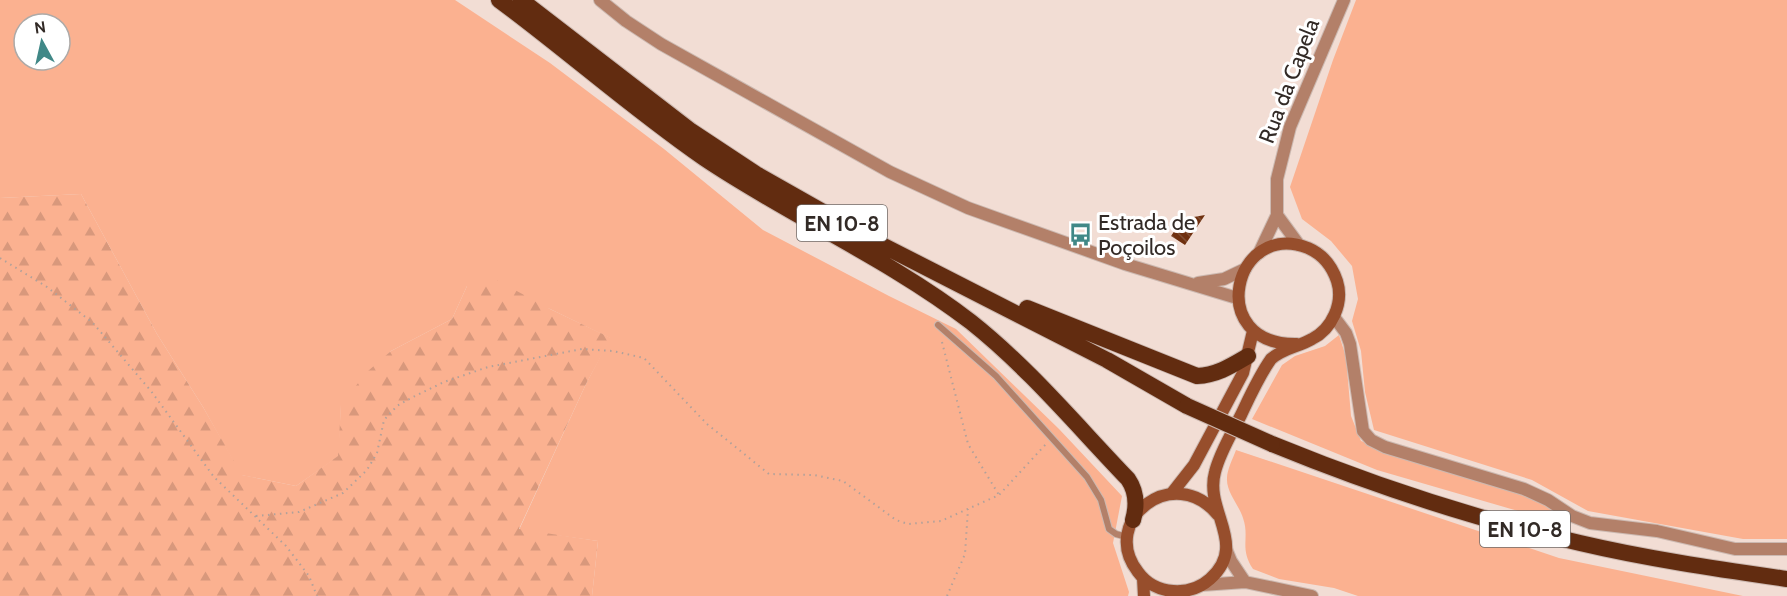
<svg xmlns="http://www.w3.org/2000/svg" width="1787" height="596" viewBox="0 0 1787 596" font-family="Cabin,sans-serif">
  <style>
    .grass { fill: #fbb190; fill-rule: evenodd }
    .forest { fill: url(#forest-firs) }
    .building { fill: url(#building-back-hatch) }
    .lines { fill: none; stroke-linecap: round; stroke-linejoin: round }
    .service-casing { stroke: #ccb9b1; stroke-width: 8 }
    .minor-casing { stroke: #ccb9b1; stroke-width: 14 }
    .tertiary-casing { stroke: #ccb9b1; stroke-width: 14 }
    .secondary-casing { stroke: #ccb9b1; stroke-width: 14 }
    .trunk-casing { stroke: #ccb9b1; stroke-width: 18 }
    .path { stroke: #b1a19a; stroke-width: 2; stroke-dasharray: 1.5 4.5; stroke-linecap: butt }
    .service { stroke: #b38069; stroke-width: 6 }
    .minor { stroke: #b38069; stroke-width: 12 }
    .tertiary { stroke: #b38069; stroke-width: 12 }
    .secondary { stroke: #974e2c; stroke-width: 12 }
    .trunk { stroke: #622c10; stroke-width: 16 }
    .trunk-bridge-casing { stroke: #ccb9b1; stroke-width: 18; stroke-linecap: butt }
    .trunk-bridge { stroke: #622c10; stroke-width: 16 }
    .labels { text-anchor: middle; dominant-baseline: central; stroke-width: 6; stroke-linejoin: round; paint-order: stroke }
    .shield { fill: #fff; stroke: #706a67; stroke-width: 1.5 }
    .shield-label { font-size: 21px; font-weight: bold; fill: #322a26 }
    .street-label { font-size: 22px; fill: #322a26; stroke: #fff }
    .poi-label { font-size: 22px; fill: #322a26; stroke: #fff; text-anchor: start }
  </style>
  <defs>
    <pattern id="forest-firs" width="22" height="20" patternUnits="userSpaceOnUse" patternTransform="scale(1.5)"><rect width="22" height="20" fill="#fbb190"/><path d="M5 1l3.5 6h-7zM16 11l3.5 6h-7z" fill="#d8987c"/></pattern>
    <pattern id="building-back-hatch" width="6" height="6" patternUnits="userSpaceOnUse" patternTransform="scale(1.5)"><rect width="6" height="6" fill="#6f300f"/><path d="M-1 5l2 2M0 0l6 6M5-1l2 2" fill="none" stroke="#804d32"/></pattern>
  </defs>
  <rect width="100%" height="100%" fill="#f2ddd4"/>
  <path class="grass" d="M0,0H455L550,63L664,149L763,230L889,296L956,329L1059,429L1122,496L1113,543L1129,592L1128,596H592L598,541L519,530L586,384L610,338L550,309L467,286L452,319L391,351L341,405L339,456L296,486L241,475L203,407L157,334L81,194L0,198ZM24,24H60V60H24Z
    M1356,0H1787V539H1743L1588,511L1532,480L1374,430L1365,392L1361,351L1352,321L1358,299L1352,266L1331,241L1302,219L1290,187L1333,60Z
    M1339,335L1346,357L1351,416L1361,441L1537,500L1567,521L1549,520L1377,470L1252,419L1282,365L1295,356L1325,346Z
    M1236,450L1559,558L1743,596H1358L1334,588L1279,579L1253,569C1239,548 1250,538 1243,518C1239,505 1226,492 1227,478C1227,470 1233,458 1236,450Z"/>
  <path class="forest" d="M81,194L157,334L203,407L242,475L296,486L338,456L341,404L368,371L391,351L452,319L467,286L489,276L550,309L611,338L586,384L519,529L598,541L592,596H0V198Z"/>
  <path class="building" d="M1205,215L1185,245L1171,236L1180,223H1186L1188,218Z"/>
  <g class="lines">
    <defs>
      <path id="service" d="M938,325L996,376L1087,477L1101,500L1109,529L1116,534L1127,537"/>
      <path id="minor" d="M1277,215L1299,245
        M1259,253L1277,215V179L1290,127L1344,0
        M1334,317L1346,333L1350,344L1363,431L1371,440L1385,447L1524,489L1548,500L1572,516L1590,523L1657,531L1735,549H1787"/>
      <path id="tertiary" d="M600,0L626,21L661,44L890,172L968,208L1125,264L1237,298
        M1198,283L1224,279L1245,269
        M1226,549L1231,561L1245,582
        M1202,585L1245,582L1312,596"/>
      <path id="secondary" d="M1172,493L1194,465L1243,373L1253,331
        M1218,515C1174,461 1098,521 1138,572C1146,583 1159,590 1173,591C1187,592 1200,588 1210,579C1249,544 1204,512 1215,472C1220,452 1232,433 1241,415C1250,396 1259,376 1271,359C1283,348 1298,347 1312,339C1332,329 1344,303 1337,281C1332,266 1322,254 1308,248C1233,219 1204,346 1297,344
        M1143,578L1144,596"/>
      <path id="trunk" d="M499,0C568,51 633,109 704,158C790,216 888,258 971,322C1029,368 1077,426 1128,479C1137,492 1137,506 1133,520
        M521,0L691,131L756,174L876,242L1107,360L1187,406
        M1027,308L1197,376C1217,375 1231,366 1248,356
        M1272,444C1372,485 1475,519 1580,543C1648,559 1718,569 1787,579"/>
    </defs>
    <use href="#service" class="service-casing"/>
    <use href="#minor" class="minor-casing"/>
    <use href="#tertiary" class="tertiary-casing"/>
    <use href="#secondary" class="secondary-casing"/>
    <use href="#trunk" class="trunk-casing"/>
    <path class="path" d="M0,258L47,287L93,323L151,391L214,477L286,546L309,576L317,596
      M942,342L968,444L999,495
      M256,516L299,512L343,493L367,470L377,453L384,420L397,406L411,398L444,382L488,367L582,349L613,351L644,358L707,424L769,474L814,475L843,481L896,520L908,524L941,521L999,495L1046,444
      M947,596L965,554L968,509"/>
    <use href="#service" class="service"/>
    <use href="#minor" class="minor"/>
    <use href="#tertiary" class="tertiary"/>
    <use href="#secondary" class="secondary"/>
    <use href="#trunk" class="trunk"/>
    <defs>
      <path id="trunk-bridge" d="M1187,406L1272,444"/>
    </defs>
    <use href="#trunk-bridge" class="trunk-bridge-casing"/>
    <use href="#trunk-bridge" class="trunk-bridge"/>
  </g>
  <defs>
    <symbol id="bus-bare" viewBox="-9 -9 18 18"><path d="M-5-6H5V4H4V6H2V4H-2V6H-4V4H-5ZM-3.5-4V0h7V-4ZM-3.5 1.2v1.5H-2V1.2ZM2 1.2v1.5H3.5V1.2Z" fill="#408887" stroke="#fff" stroke-width="2.5" paint-order="stroke"/></symbol>
  </defs>
  <g fill-rule="evenodd">
    <use href="#bus-bare" x="1064" y="218" width="33" height="33"/>
  </g>
  <g class="labels">
    <g class="shield">
      <rect x="797" y="205" width="90" height="36" rx="4.5"/>
      <rect x="1480" y="511" width="90" height="36" rx="4.5"/>
    </g>
    <g class="shield-label">
      <text x="842" y="223">EN 10-8</text>
      <text x="1525" y="529">EN 10-8</text>
    </g>
    <g class="street-label">
      <text transform="translate(1289 81) rotate(-69)">Rua da Capela</text>
    </g>
    <g class="poi-label">
      <text x="1098" y="222">Estrada de<tspan x="1098" dy="25">Poçoilos</tspan></text>
    </g>
  </g>
  <g transform="translate(42 42) rotate(352)"><circle r="28" fill="#ffffff" stroke="#adaaa8" stroke-width="1.5"/>
  <path d="M0-4.5L10 22L0 15L-10 22Z" fill="#408887"/>
  <text y="-9" font-size="16" font-weight="bold" text-anchor="middle" fill="#322a26">N</text>
  </g>
</svg>
